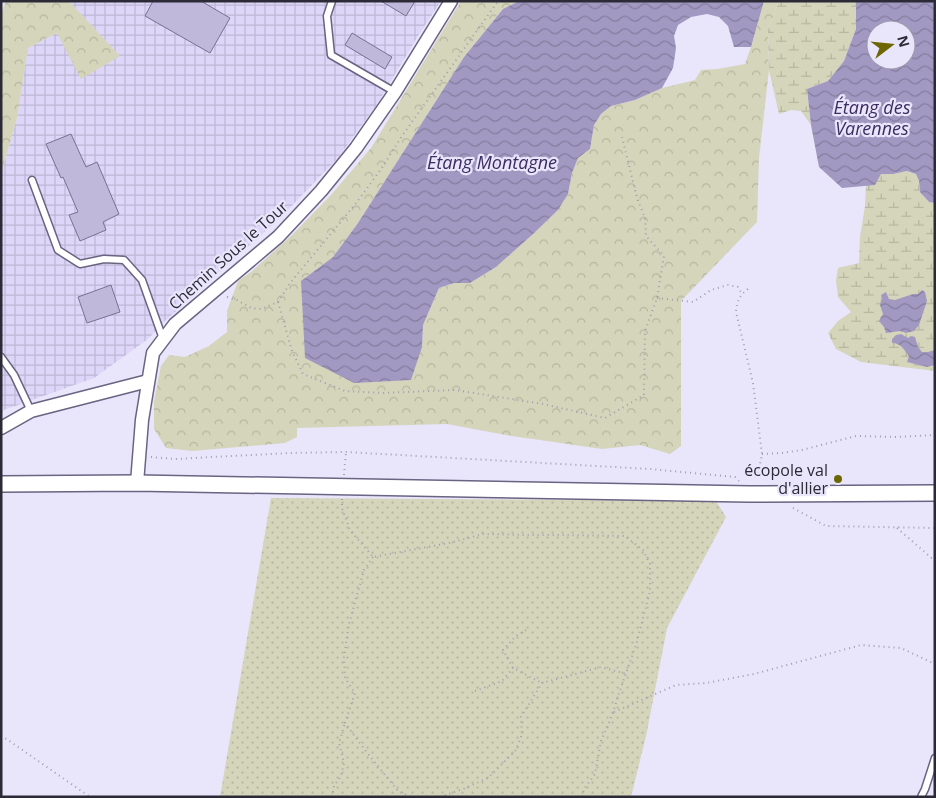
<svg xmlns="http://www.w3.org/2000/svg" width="936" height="798" viewBox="0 0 936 798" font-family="'Open Sans',sans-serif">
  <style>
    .industrial { fill: url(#industrial-grid) }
    .grass { fill: url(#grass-dots) }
    .forest { fill: url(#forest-crowns) }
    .wetland { fill: url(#wetland-marsh) }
    .water { fill: url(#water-waves); fill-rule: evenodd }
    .building { fill: #bfb8db; stroke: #787191 }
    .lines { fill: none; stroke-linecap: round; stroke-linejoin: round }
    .service-casing { stroke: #6a6382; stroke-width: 9 }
    .minor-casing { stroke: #6a6382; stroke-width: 15 }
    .tertiary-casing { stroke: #6a6382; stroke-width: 18 }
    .path { stroke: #a19eb0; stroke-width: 2; stroke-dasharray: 1 4; stroke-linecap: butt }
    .service { stroke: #fff; stroke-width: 6 }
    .minor { stroke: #fff; stroke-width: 12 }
    .tertiary { stroke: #fff; stroke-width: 15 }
    .poi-dot { fill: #6c6700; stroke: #e9e5fb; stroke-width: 2 }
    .labels { text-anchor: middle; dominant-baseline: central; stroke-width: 4.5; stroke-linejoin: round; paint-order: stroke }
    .street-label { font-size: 16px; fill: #2d2a37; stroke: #e9e5fb }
    .poi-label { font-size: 16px; fill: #2d2a37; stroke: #e9e5fb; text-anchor: end }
    .water-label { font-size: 18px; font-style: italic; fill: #3b2d60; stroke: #e9e5fb }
  </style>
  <defs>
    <pattern id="industrial-grid" width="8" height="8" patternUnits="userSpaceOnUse" patternTransform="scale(1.25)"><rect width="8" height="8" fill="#ddd6f8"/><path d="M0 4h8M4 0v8" fill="none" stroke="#beb8d5"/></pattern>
    <pattern id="grass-dots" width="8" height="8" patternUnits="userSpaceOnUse" patternTransform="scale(1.25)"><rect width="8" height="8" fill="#d5d5bb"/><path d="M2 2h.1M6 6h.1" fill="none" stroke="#b7b7a1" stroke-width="1.8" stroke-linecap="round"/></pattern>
    <pattern id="forest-crowns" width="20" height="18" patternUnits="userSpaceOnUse" patternTransform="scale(1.25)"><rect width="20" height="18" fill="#d5d5bb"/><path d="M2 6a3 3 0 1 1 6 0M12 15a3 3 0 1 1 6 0" fill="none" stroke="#b7b7a1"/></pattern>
    <pattern id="wetland-marsh" width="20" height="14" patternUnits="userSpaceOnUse" patternTransform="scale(1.25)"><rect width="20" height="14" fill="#d5d5bb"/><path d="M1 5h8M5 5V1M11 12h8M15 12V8" fill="none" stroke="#b7b7a1"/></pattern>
    <pattern id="water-waves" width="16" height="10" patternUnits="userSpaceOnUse" patternTransform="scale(1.25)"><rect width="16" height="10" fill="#a199c1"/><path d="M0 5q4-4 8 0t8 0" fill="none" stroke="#847d9e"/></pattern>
  </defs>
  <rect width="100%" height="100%" fill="#e9e5fb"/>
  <path class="industrial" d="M69,1H441L418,36L376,106L337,159L281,217L165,321L148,339L94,378L4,410L1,413V174L17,118L28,48L57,33L119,56Z"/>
  <path class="grass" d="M271,498L716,501L726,517L667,628L646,736L631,797H220Z"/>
  <path class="forest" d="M6,1H69L120,56L81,79L57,33L28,48L17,118L1,174V14Z
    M461,1H519L502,10L464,57L358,223L333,257L301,281L422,347L423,325L439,288L454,283H470L496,267L532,235L558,210L568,194L572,173L578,158L590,149L594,125L601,114L611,106L635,100L662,88L695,80L701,70L718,69L745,64L751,47L764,1H779L768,30L769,70L759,158L757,222L681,301V446L670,454L640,445L602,449L512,436L447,424L297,428V437L285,443L192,451L166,448L154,429V401L161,366L169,355L185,357L209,346L227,332V311L238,281L251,272L292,235L331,195L371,148Z"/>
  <path class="wetland" d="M779,1H856V29L844,61L828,81L807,89L811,125L801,111L791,110L779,114L769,70L768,30Z
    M907,171L916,174L919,181L920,192L929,202L935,203V371L861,362L836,349L828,333L838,321L851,312L838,297L836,280L838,268L859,263L860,237L865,206L866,185L875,184L881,173L893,174Z"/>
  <path class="water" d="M519,1H764L751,47H734L728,26L719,17L707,14L691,17L678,25L674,36L676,48L673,68L662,88L635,100L611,106L601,114L594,125L590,149L578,158L572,173L568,194L558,210L532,235L496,267L470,283H454L439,288L423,325L422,347L411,380L354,383L305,358L301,281L333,257L358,223L464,57L503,9Z
    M856,1H935V203L929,202L920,192L919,181L916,174L907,171L893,174H881L875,185L842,188L819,167L811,125L807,89L828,81L844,61L856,29ZM876,30H906V60H876Z
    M922,290L925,292L927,301L919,325L914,331L906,333L900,331L886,333L884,327L879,321L883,314L880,305L882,299L881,295L886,292L889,299L895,300L913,294H918Z
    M901,334L908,338L911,336L915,337L918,347L922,352H928L935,350V365L927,367L907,362L909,356C904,350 901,343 892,343V339L896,335Z"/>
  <path class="building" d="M153,1H201L230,18L210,53L145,16Z
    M381,1H415L406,16Z
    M352,33L392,57L385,69L345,45Z
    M71,134L86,167L97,162L119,214L103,222L106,230L80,241L69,215L78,212L63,177L61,178L46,144Z
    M111,285L120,312L87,323L78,297Z"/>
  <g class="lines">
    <defs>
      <path id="service" d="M332,1L327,16L331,55L395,92
        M32,180L58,250L80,264L104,259L124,260L142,280L163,339
        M1,357L14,375L31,411
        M921,797L925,789L935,758"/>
      <path id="minor" d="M1,428L31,411L148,381
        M137,483L142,420L153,353L175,324L278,237L321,191L356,148L395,92L451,1"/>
      <path id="tertiary" d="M1,484L137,483L749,494L935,493"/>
    </defs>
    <use href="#service" class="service-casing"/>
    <use href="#minor" class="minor-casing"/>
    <use href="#tertiary" class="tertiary-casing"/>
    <path class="path" d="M748,289C739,296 737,301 736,312L753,383L762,454L759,469L754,481
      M227,297L237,300L251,308L261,309L278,302L291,282L357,202L381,169L402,136L498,1
      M657,298L693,302L711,290L728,285L738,287L742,294
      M278,302L292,351L303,374L345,391L383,393L455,390L543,404L605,418L644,395L645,331L657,298L664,256L646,236L645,218L637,198L622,137
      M762,454L782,453L802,450L856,436L896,437L935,435
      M151,457L175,459L289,453L346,452L650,469L735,477L739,481
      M344,475L346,452
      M342,499V508L350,530L373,557L449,543L483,534L527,535H565L625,536L643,550L650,564V591L636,645L619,693L613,713L601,741L595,774L584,789L582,797
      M793,508L826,526L935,528
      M897,528L935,561
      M373,557L364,570L349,624L344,657L345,678L355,693L345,723L365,750L398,791L411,797
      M526,630L516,636L503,650L513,668L542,683
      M475,691L502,681L513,668
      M614,712L676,685L706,683L754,674L861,645L901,648L935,664
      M1,736L8,740L90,797
      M332,797L334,786L341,776L344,763L339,743L345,723
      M440,797L463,789L488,778L516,750L522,734L521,717L542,683L601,667L626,674"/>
    <use href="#service" class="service"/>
    <use href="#minor" class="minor"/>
    <use href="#tertiary" class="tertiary"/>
  </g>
  <circle class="poi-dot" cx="838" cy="479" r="5"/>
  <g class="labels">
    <g class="street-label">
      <text transform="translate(228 255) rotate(-42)">Chemin Sous le Tour</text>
    </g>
    <g class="poi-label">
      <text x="828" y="470">écopole val<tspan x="828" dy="18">d'allier</tspan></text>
    </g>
    <g class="water-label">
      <text x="872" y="107">Étang des<tspan x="872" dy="21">Varennes</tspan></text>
      <text x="492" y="162">Étang Montagne</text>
    </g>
  </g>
  <rect width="936" height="798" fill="none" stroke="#2d2a37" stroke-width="5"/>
  <g transform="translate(891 45) rotate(74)"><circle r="24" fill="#e9e5fb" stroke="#9e9aad"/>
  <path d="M0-4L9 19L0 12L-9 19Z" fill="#6c6700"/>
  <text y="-8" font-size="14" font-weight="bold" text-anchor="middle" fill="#2d2a37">N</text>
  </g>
</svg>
